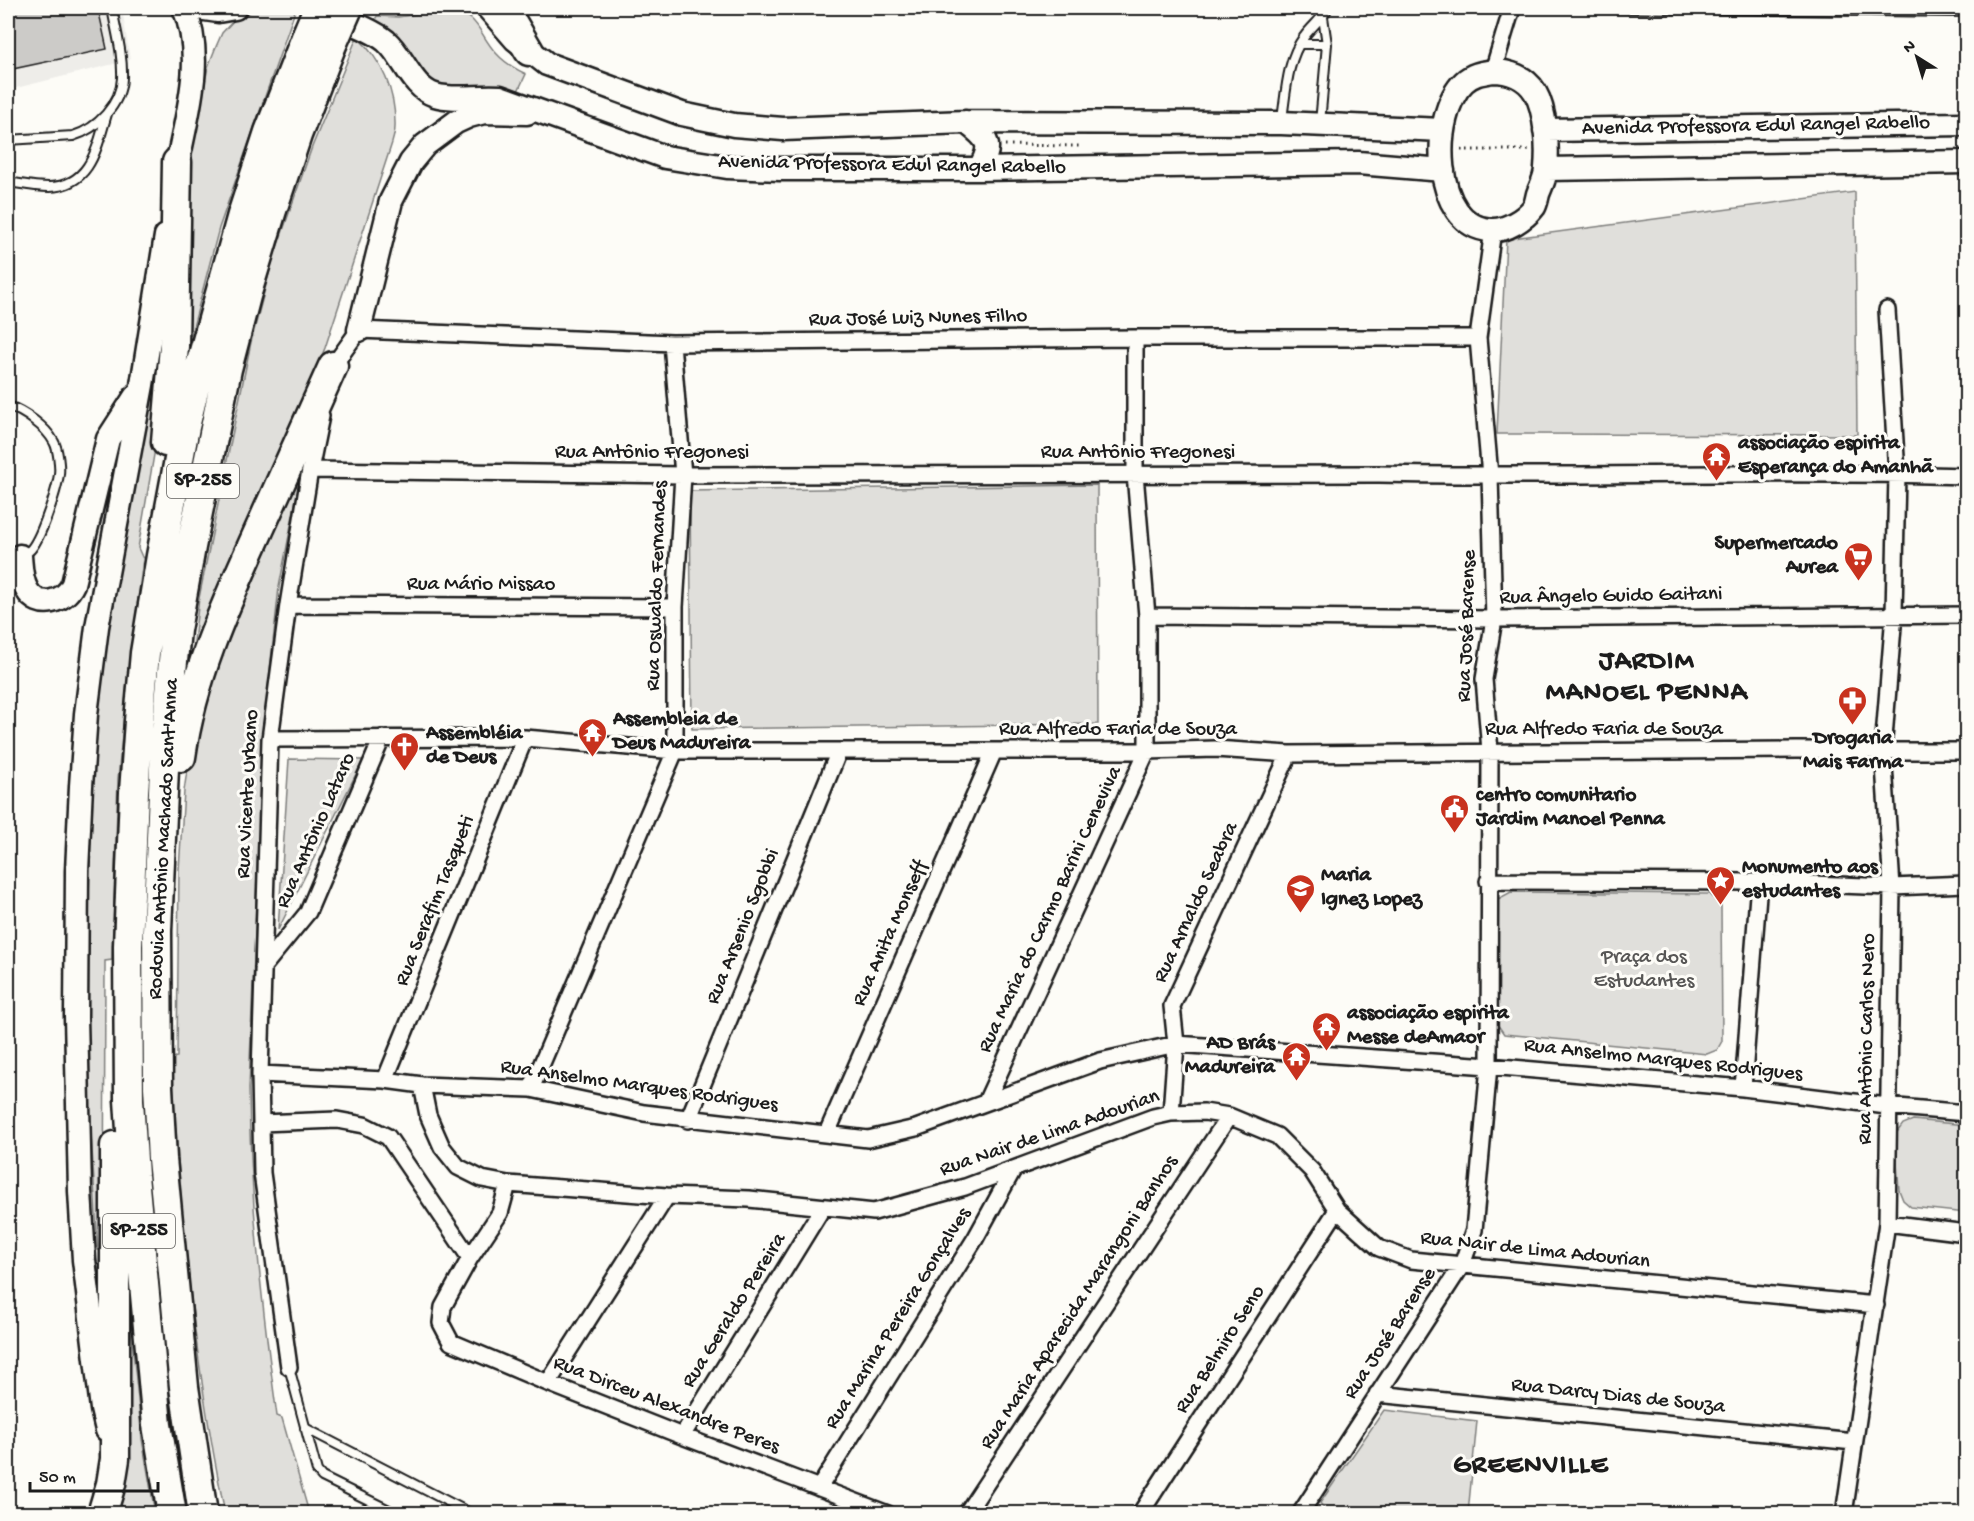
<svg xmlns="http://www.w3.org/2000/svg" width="1974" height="1521" viewBox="0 0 1974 1521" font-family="'Gochi Hand',sans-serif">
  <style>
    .built { fill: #eeede9 }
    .green { fill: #e0dfdb; stroke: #7e7e7c; stroke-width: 1.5 }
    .building { fill: #cccbc8; stroke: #1c1c1c; stroke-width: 1.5 }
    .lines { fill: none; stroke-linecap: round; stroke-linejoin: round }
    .lane-casing { stroke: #1c1c1c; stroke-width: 12 }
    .street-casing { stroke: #1c1c1c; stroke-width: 20 }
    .secondary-casing { stroke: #1c1c1c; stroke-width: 27 }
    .highway-casing { stroke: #1c1c1c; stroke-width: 33 }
    .path { stroke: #1c1c1c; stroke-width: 3; stroke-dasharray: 1.5 4.5; stroke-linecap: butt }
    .lane { stroke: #fdfcf7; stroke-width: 8 }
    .street { stroke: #fdfcf7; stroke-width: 15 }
    .secondary { stroke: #fdfcf7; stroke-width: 22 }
    .highway { stroke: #fdfcf7; stroke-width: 28 }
    .highway-bridge-casing { stroke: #1c1c1c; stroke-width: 33; stroke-linecap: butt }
    .highway-bridge { stroke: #fdfcf7; stroke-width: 28 }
    .labels { text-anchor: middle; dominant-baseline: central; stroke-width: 6; stroke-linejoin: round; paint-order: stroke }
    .shield { fill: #fdfcf7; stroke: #605f5e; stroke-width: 1.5 }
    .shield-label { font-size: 20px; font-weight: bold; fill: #1c1c1c }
    .street-label { font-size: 21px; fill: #1c1c1c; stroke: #fdfcf7 }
    .poi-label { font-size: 21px; font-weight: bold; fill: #1c1c1c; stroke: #fdfcf7; text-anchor: start }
    .park-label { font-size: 21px; fill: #575655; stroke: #fdfcf7 }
    .district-label { font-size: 27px; font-weight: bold; letter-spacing: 1.5px; fill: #1c1c1c; stroke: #fdfcf7 }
  </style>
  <rect width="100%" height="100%" fill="#fdfcf7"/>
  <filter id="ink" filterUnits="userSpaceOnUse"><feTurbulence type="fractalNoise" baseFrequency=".0167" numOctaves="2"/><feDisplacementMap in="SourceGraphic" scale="12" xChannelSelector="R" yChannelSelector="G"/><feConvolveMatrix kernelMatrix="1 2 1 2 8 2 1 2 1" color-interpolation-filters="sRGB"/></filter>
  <g filter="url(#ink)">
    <path class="built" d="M8,8H122L130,60L8,90Z"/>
    <path class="green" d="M258,8H296L219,228L191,335L182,341L189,175L192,147L208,67L215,49L222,33L234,20Z
      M450,9C480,16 478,33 496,53C504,62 515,69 526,74L518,91C503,88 489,85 474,85C460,86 447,88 434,85L372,25L377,16L398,17Z
      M357,37C382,60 396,92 395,127C395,136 391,146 388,155L325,348L191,667L199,598L251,342L272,262L312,147Z
      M1855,192L1857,435L1497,434L1506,239Z
      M162,282L160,420L138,548L143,559L125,703L118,779L112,960L105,961L104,1250H98L89,1099L87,956L94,744L103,663Z
      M305,453L279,587L262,743L249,1089C250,1199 262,1307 277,1416L282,1418L309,1513H225C194,1363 179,1211 172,1058L177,1057L179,870L184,791L191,744L212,664Z
      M1097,485L1098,724L692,729L690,491Z
      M289,759L363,760L278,930Z
      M1511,892L1710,894L1721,906L1722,1041L1717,1050L1707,1054L1504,1034L1493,1018L1492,909L1498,899Z
      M1913,1120L1966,1125V1213L1911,1207L1903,1200L1899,1190L1895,1135L1903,1124Z
      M125,1270L142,1439L155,1513L114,1514Z
      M1384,1410L1477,1421L1468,1513H1327L1320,1503Z"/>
    <path class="building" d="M8,8H98L107,49L8,70Z"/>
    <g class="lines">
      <defs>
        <path id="lane" d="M1598,8L1966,12
          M1300,44H1327
          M1282,119C1286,93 1287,59 1304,37C1312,26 1322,19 1328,8
          M1320,123L1327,44L1323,17
          M8,140L73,136C97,129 121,104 122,78C123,54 116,31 112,8
          M8,182C21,184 35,187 49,187C91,186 97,147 107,114
          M8,406C24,411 46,427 54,442C58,449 60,467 59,474C57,490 40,542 29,551C23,556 15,557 8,559
          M289,1367L317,1471L322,1477L397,1514
          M305,1428L472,1514"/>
        <path id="street" d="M1493,71L1512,8
          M331,373L333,366L359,330L672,343L1135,338H1478
          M310,470L683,475L1379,474C1574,478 1771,470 1966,476
          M288,605L675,607
          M1147,616L1494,619L1966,615
          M270,739L525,738L675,751H1147L1215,749L1289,754L1797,750L1966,751
          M1488,881L1759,882L1892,887L1966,884
          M263,967L308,912L382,738
          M260,1074L385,1080L422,1085L531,1089L644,1113L868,1139L916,1128L1100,1061L1176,1044L1489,1066L1743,1088L1887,1106L1966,1113
          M385,1080L525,738
          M422,1085L428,1115L442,1147L458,1167L482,1179L508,1184L667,1196L749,1199L874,1212L965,1187L1153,1117L1171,1113L1204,1112L1229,1116L1277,1136L1312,1171L1337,1210L1379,1248L1411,1260L1876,1305
          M1743,1088L1759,882
          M531,1089L675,751V607L683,475L672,343
          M986,1102L1147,751V616L1135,474V338
          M1171,1113L1176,1044L1172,1006L1289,754
          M688,1120L839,751
          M261,1123L337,1120L364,1125L388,1137L470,1258
          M827,1133L994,751
          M508,1184L500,1213L470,1258L443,1307L441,1323L451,1342L548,1383L682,1436L888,1514
          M1887,1223L1966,1233
          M289,1367L262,1173L260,1074L270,739L288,605L310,470L321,416
          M548,1383L667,1196
          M1377,1394L1854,1442
          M682,1436L823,1207
          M819,1488L975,1239L1013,1170
          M966,1514L1229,1116
          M1140,1514L1337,1210
          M1300,1514L1462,1265L1474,1230L1489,1066L1490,751L1484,679L1494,619L1490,476L1478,338L1493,230
          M1844,1514L1887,1223L1892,887L1883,750L1894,614L1897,474L1887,310"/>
        <path id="secondary" d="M198,8L218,11L235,8
          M488,8L515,39L547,64L682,114L734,125L783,129L966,122L1281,123L1443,130
          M328,13C346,21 370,28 386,41C404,57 412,88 435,95C454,101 480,95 500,97L665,157L727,167L780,169H979L1358,163L1443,170
          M1493,71C1509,71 1526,77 1535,92C1546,111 1548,147 1546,168C1546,177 1541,186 1538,194C1537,198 1536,204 1534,207C1525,219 1506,231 1491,230C1431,227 1430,114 1464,82C1473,74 1481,73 1493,71Z
          M966,122C986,138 995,143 979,169
          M1545,130L1966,124
          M1547,169L1966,162
          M175,177C184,122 207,62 184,8
          M359,330L391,201L411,162L425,145L456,122L469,116L484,112L527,113
          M20,556C21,567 21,580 27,590C38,610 65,602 73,584L108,439L135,397
          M107,1430L102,1409L84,1260L80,1191L76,1017L77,871L81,786L86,714L97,627L142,385L166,236"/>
        <path id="highway" d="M507,8L509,17L529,51
          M166,442L174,346L177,162
          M181,757C192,679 224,608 256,537C282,480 307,423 333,366
          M102,1514L111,1484L115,1459V1146
          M172,1514L157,1425L134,1175L129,1100L128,946L134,792L139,721L145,653L161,556L185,427L200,366L242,215L269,132L308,32
          M203,1514L184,1387L162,1159L158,1087L157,931L165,745L176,630L191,547L227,369L246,296L272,210L297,135L331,47"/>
      </defs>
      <use href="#lane" class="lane-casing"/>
      <use href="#street" class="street-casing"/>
      <use href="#secondary" class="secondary-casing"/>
      <use href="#highway" class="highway-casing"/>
      <path class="path" d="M1005,145L1079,146
        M1461,150H1529"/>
      <use href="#lane" class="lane"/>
      <use href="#street" class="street"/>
      <use href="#secondary" class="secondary"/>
      <use href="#highway" class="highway"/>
      <defs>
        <path id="highway-bridge" d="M308,32L318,8
          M331,47L348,8"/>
      </defs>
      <use href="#highway-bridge" class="highway-bridge-casing"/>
      <use href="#highway-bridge" class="highway-bridge"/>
    </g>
  </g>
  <defs>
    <symbol id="temple-pin" viewBox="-11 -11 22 30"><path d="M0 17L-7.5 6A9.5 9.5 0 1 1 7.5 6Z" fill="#c8321e" stroke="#fdfcf7"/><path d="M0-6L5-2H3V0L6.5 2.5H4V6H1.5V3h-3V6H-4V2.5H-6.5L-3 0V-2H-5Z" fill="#fff"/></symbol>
    <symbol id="supermarket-pin" viewBox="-11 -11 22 30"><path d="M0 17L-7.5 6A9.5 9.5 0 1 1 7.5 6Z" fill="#c8321e" stroke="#fdfcf7"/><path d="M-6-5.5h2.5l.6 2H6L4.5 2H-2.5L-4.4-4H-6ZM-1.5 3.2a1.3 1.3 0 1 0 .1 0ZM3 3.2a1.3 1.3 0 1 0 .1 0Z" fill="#fff"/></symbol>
    <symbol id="pharmacy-pin" viewBox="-11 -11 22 30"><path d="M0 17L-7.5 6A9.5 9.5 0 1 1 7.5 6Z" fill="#c8321e" stroke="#fdfcf7"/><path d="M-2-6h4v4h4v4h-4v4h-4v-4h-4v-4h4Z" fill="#fff"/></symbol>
    <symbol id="church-pin" viewBox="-11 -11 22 30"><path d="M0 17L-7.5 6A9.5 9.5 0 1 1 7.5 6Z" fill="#c8321e" stroke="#fdfcf7"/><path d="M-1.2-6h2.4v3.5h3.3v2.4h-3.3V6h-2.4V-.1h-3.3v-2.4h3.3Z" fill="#fff"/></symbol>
    <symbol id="civic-pin" viewBox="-11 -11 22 30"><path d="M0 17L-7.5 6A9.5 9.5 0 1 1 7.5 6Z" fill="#c8321e" stroke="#fdfcf7"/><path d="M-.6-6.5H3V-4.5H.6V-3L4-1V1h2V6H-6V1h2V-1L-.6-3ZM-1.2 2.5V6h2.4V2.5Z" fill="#fff"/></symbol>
    <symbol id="sight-pin" viewBox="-11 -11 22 30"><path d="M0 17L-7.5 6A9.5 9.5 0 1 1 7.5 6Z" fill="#c8321e" stroke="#fdfcf7"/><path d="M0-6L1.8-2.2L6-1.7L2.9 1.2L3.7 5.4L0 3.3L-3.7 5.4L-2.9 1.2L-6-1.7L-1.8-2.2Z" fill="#fff"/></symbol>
    <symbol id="school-pin" viewBox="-11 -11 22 30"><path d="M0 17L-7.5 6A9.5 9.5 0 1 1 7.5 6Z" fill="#c8321e" stroke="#fdfcf7"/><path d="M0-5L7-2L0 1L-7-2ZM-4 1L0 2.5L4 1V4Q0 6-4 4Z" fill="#fff"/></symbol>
  </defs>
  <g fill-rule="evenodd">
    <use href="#temple-pin" x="1700" y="440" width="33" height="45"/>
    <use href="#supermarket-pin" x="1842" y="540" width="33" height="45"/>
    <use href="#pharmacy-pin" x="1836" y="684" width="33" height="45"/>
    <use href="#temple-pin" x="576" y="716" width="33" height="45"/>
    <use href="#church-pin" x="388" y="730" width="33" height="45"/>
    <use href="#civic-pin" x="1438" y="792" width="33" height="45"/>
    <use href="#sight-pin" x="1704" y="864" width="33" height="45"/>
    <use href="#school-pin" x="1284" y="872" width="33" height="45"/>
    <use href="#temple-pin" x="1310" y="1010" width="33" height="45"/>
    <use href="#temple-pin" x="1280" y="1040" width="33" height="45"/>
  </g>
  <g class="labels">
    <g class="shield">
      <rect x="167" y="464" width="72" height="34" rx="4.5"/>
      <rect x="103" y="1214" width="72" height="34" rx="4.5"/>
    </g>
    <g class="shield-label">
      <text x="203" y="481">SP-255</text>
      <text x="139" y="1231">SP-255</text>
    </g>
    <g class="street-label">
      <text transform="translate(1756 127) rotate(-1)">Avenida Professora Edul Rangel Rabello</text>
      <text transform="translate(892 166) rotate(1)">Avenida Professora Edul Rangel Rabello</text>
      <text transform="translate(918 319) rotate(-1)">Rua José Luiz Nunes Filho</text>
      <text x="652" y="453">Rua Antônio Fregonesi</text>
      <text x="1138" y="453">Rua Antônio Fregonesi</text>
      <text x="481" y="585">Rua Mário Missao</text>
      <text transform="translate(658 586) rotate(-88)">Rua Oswaldo Fernandes</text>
      <text transform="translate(1611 597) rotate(-1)">Rua Ângelo Guido Gaitani</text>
      <text transform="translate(1468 626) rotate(-88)">Rua José Barense</text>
      <text x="1118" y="730">Rua Alfredo Faria de Souza</text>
      <text x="1604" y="730">Rua Alfredo Faria de Souza</text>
      <text transform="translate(249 794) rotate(-87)">Rua Vicente Urbano</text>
      <text transform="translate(317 831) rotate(-66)">Rua Antônio Lataro</text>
      <text transform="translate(165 839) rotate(-87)">Rodovia Antônio Machado Sant'Anna</text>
      <text transform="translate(436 901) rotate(-68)">Rua Serafim Tasqueti</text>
      <text transform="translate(1197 903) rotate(-65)">Rua Arnaldo Seabra</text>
      <text transform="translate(1051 910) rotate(-65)">Rua Maria do Carmo Barini Ceneviva</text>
      <text transform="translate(744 927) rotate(-68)">Rua Arsenio Sgobbi</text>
      <text transform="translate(891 934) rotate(-66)">Rua Anita Monseff</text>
      <text transform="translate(1868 1039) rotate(-89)">Rua Antônio Carlos Nero</text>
      <text transform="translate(1663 1061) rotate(6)">Rua Anselmo Marques Rodrigues</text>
      <text transform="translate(639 1087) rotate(8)">Rua Anselmo Marques Rodrigues</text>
      <text transform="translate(1050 1134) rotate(-19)">Rua Nair de Lima Adourian</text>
      <text transform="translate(1535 1251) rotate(6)">Rua Nair de Lima Adourian</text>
      <text transform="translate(1080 1303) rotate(-57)">Rua Maria Aparecida Marangoni Banhos</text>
      <text transform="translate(735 1311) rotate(-58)">Rua Geraldo Pereira</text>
      <text transform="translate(899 1319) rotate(-58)">Rua Marina Pereira Gonçalves</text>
      <text transform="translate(1391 1334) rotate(-57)">Rua José Barense</text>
      <text transform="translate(1221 1350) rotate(-57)">Rua Belmiro Seno</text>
      <text transform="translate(1618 1397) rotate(6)">Rua Darcy Dias de Souza</text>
      <text transform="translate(666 1406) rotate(21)">Rua Dirceu Alexandre Peres</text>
    </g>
    <g class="poi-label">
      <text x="1738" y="444">associação espirita<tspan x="1738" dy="24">Esperança do Amanhã</tspan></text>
      <text x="1838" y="544" text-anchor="end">Supermercado<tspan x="1838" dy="24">Aurea</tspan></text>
      <text x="613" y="720">Assembleia de<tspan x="613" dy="24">Deus Madureira</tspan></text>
      <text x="426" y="734">Assembléia<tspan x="426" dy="24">de Deus</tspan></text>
      <text x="1853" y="739" text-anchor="middle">Drogaria<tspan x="1853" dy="24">Mais Farma</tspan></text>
      <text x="1476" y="796">centro comunitario<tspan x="1476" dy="24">Jardim Manoel Penna</tspan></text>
      <text x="1742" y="868">Monumento aos<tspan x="1742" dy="24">estudantes</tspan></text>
      <text x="1321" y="876">Maria<tspan x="1321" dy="24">Ignez Lopez</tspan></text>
      <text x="1347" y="1014">associação espirita<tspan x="1347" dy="24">Messe deAmaor</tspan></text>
      <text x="1275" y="1044" text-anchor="end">AD Brás<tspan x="1275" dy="24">Madureira</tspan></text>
    </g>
    <g class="park-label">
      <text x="1644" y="958">Praça dos<tspan x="1644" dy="24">Estudantes</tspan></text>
    </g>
    <g class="district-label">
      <text x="1647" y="663">JARDIM<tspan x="1647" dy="31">MANOEL PENNA</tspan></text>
      <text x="1531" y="1467">GREENVILLE</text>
    </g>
  </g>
  <rect width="1974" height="1521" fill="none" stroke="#fdfcf7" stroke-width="30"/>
  <rect x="15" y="15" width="1944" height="1491" fill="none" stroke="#1c1c1c" stroke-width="2" filter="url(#ink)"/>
  <g transform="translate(1917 57) rotate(323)" stroke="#fdfcf7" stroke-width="4.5" paint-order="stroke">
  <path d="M0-4.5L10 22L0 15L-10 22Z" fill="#1c1c1c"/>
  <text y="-9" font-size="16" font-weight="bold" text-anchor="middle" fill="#1c1c1c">N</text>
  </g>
  <path d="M30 1482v9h128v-9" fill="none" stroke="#1c1c1c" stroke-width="3"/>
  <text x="39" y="1482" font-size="18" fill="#1c1c1c" stroke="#fdfcf7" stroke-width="4.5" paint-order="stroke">50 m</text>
</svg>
